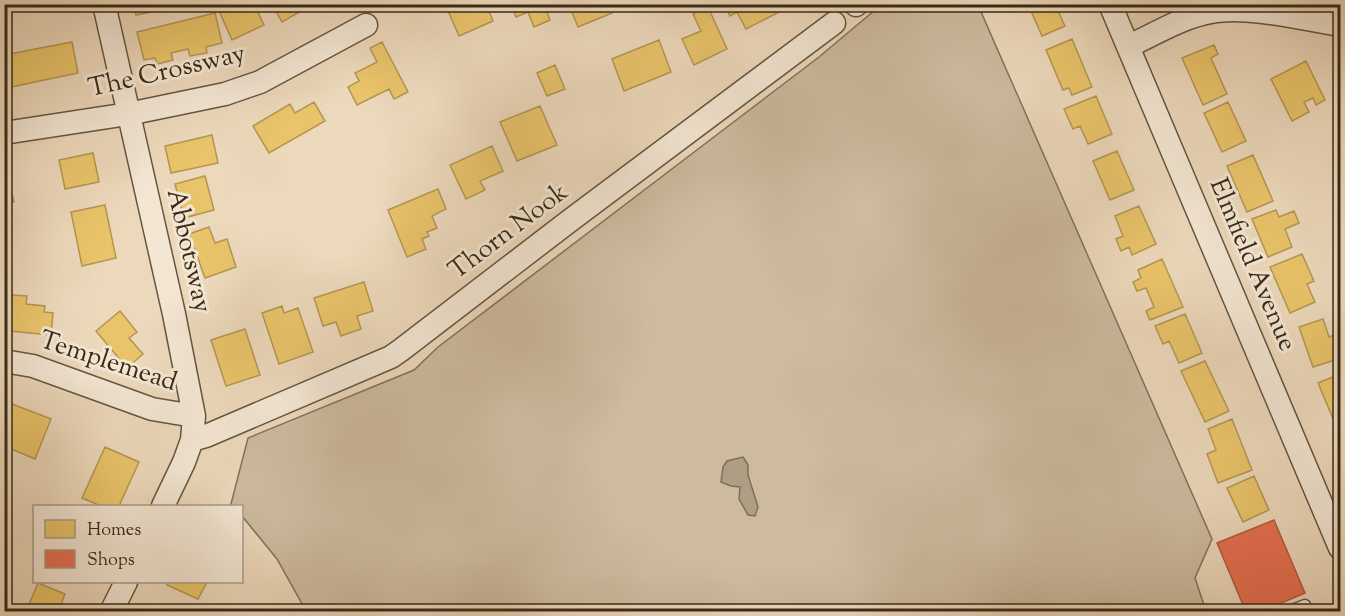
<svg xmlns="http://www.w3.org/2000/svg" width="1345" height="616" viewBox="0 0 1345 616" font-family="'Sorts Mill Goudy',serif">
  <style>
    .green { fill: #cdba9f; stroke: #82725c; stroke-width: 1.5 }
    .water { fill: #af9d84; stroke: #7f6f59; stroke-width: 1.5 }
    .homes { fill: #e9c46a; stroke: #b49651; stroke-width: 1.5 }
    .shops { fill: #e76f51; stroke: #b25a40; stroke-width: 1.5 }
    .lines { fill: none; stroke-linecap: round; stroke-linejoin: round }
    .lane-casing { stroke: #655641; stroke-width: 13 }
    .street-casing { stroke: #655641; stroke-width: 25 }
    .lane { stroke: #f3e6d3; stroke-width: 10 }
    .street { stroke: #f3e6d3; stroke-width: 22 }
    .labels { text-anchor: middle; dominant-baseline: central; stroke-width: 6; stroke-linejoin: round; paint-order: stroke }
    .street-label { font-size: 26px; fill: #382a18; stroke: #f3e6d3 }
  </style>
  <rect width="100%" height="100%" fill="#ecd8bb"/>
  <filter id="stains"><feTurbulence type="fractalNoise" baseFrequency=".00333" numOctaves="4"/><feColorMatrix values="0 0 0 0 .2 0 0 0 0 .09 0 0 0 0 .02 0 0 0 .5 -.17"/></filter>
  <radialGradient id="worn" r=".72"><stop offset=".6" stop-color="#630" stop-opacity="0"/><stop offset="1" stop-color="#630" stop-opacity=".3"/></radialGradient>
  <path class="green" d="M881,5H978L1212,539L1195,578L1206,611H306L277,559L242,516V506H234L231,504L248,438L414,370L438,347L819,57Z"/>
  <path class="water" d="M743,457L748,465V475L758,507L755,516L748,515L739,499L740,487L731,486L721,482L723,467L727,461Z"/>
  <path class="homes" d="M134,4H150L152,12L136,15Z
    M238,4H254L264,25L232,40L220,13Z
    M272,4H313L282,22Z
    M445,4H486L493,21L459,36Z
    M511,4H544L550,20L534,27L528,12L516,17Z
    M608,4L612,13L578,27L569,5Z
    M724,4H780L783,10L746,29L737,12L730,16Z
    M1028,4H1055L1065,26L1042,36Z
    M708,7L727,49L694,65L682,39L701,31L693,14Z
    M215,13L222,43L206,47L207,53L190,56L188,49L171,53L173,60L157,64L155,58L144,60L137,32Z
    M1072,39L1092,87L1072,95L1069,88L1063,90L1046,50Z
    M659,40L671,72L624,91L612,59Z
    M72,42L78,73L11,87L4,55Z
    M382,42L408,92L394,99L389,89L357,105L348,87L359,81L355,73L377,62L370,48Z
    M1214,45L1218,54L1211,58L1227,94L1203,105L1182,58Z
    M1306,61L1325,100L1316,105L1313,98L1304,102L1309,112L1292,121L1271,79Z
    M555,65L565,89L547,96L537,73Z
    M1096,96L1112,134L1088,144L1080,126L1073,129L1064,109Z
    M314,102L325,121L269,153L253,126L290,104L295,113Z
    M1228,102L1246,141L1222,152L1204,113Z
    M540,106L557,145L517,161L500,122Z
    M212,135L218,163L171,173L165,146Z
    M492,146L503,171L480,181L485,190L466,199L450,165Z
    M1117,151L1134,190L1110,200L1093,161Z
    M93,153L99,182L65,189L59,160Z
    M1253,155L1273,201L1247,212L1227,166Z
    M4,174H7L14,202L4,204Z
    M205,176L214,210L184,218L175,184Z
    M438,189L446,209L432,216L437,228L427,232L429,236L422,239L426,249L407,257L388,210Z
    M105,205L116,258L82,266L71,212Z
    M1139,206L1156,244L1132,255L1129,247L1121,251L1116,239L1123,236L1115,216Z
    M1276,210L1279,217L1294,211L1299,223L1285,229L1292,247L1268,257L1252,219Z
    M209,227L215,243L227,239L236,267L205,278L189,234Z
    M1302,254L1314,281L1307,284L1315,302L1290,313L1270,267Z
    M1162,259L1183,307L1150,320L1146,311L1154,307L1146,288L1137,291L1133,282L1141,278L1138,270Z
    M364,282L373,311L357,316L361,329L341,336L336,322L323,326L314,298Z
    M12,295L27,296L26,304L45,306L44,312L53,313L51,335L9,331Z
    M282,306L284,313L298,308L313,352L279,364L262,313Z
    M120,311L137,332L129,338L143,354L127,368L96,331Z
    M1185,314L1202,353L1179,363L1169,341L1163,344L1155,326Z
    M1323,319L1329,337L1339,333L1340,347L1334,349L1338,359L1313,367L1299,327Z
    M245,329L260,375L226,386L211,340Z
    M1205,361L1229,411L1205,422L1181,371Z
    M1340,374V419L1334,421L1318,383Z
    M4,401L51,419L35,459L4,446Z
    M1232,419L1252,470L1218,483L1207,454L1216,450L1208,429Z
    M105,447L139,462L119,506H101L82,498Z
    M1254,476L1269,510L1243,522L1227,488Z
    M169,582H207L198,599L167,585Z
    M38,583L65,594L58,612H26Z"/>
  <path class="shops" d="M1274,520L1305,593L1260,612H1246L1217,543Z"/>
  <g class="lines">
    <defs>
      <path id="lane" d="M1287,612L1305,605L1308,612"/>
      <path id="street" d="M104,4L174,314L194,416L192,440L184,462L163,506
        M1110,4L1340,548
        M856,5V4
        M1129,46C1155,34 1182,17 1211,12C1248,5 1303,19 1340,25
        M4,133L128,114L225,94L260,82L366,25
        M4,361L33,366L152,409L194,416
        M192,440L206,436L391,357L401,350L572,219L834,23
        M111,612L126,582"/>
    </defs>
    <use href="#lane" class="lane-casing"/>
    <use href="#street" class="street-casing"/>
    <use href="#lane" class="lane"/>
    <use href="#street" class="street"/>
  </g>
  <g class="labels">
    <g class="street-label">
      <text transform="translate(167 72) rotate(-13)">The Crossway</text>
      <text transform="translate(509 232) rotate(-37)">Thorn Nook</text>
      <text transform="translate(188 251) rotate(77)">Abbotsway</text>
      <text transform="translate(1252 265) rotate(67)">Elmfield Avenue</text>
      <text transform="translate(108 362) rotate(18)">Templemead</text>
    </g>
  </g>
  <rect width="1345" height="616" fill="none" stroke="#ecd8bb" stroke-width="24"/>
  <rect x="6" y="6" width="1333" height="604" fill="none" stroke="#382a18" stroke-width="3"/>
  <rect x="12" y="12" width="1321" height="592" fill="none" stroke="#382a18" stroke-width="1.5"/>
  <rect x="33" y="505" width="210" height="78" fill="#f3e6d3" stroke="#a89b88" stroke-width="1.5"/>
  <rect x="45" y="520" width="30" height="18" fill="#e9c46a" stroke="#a89b88" stroke-width="1.5"/>
  <text x="87" y="535" font-size="18" fill="#382a18">Homes</text>
  <rect x="45" y="550" width="30" height="18" fill="#e76f51" stroke="#a89b88" stroke-width="1.5"/>
  <text x="87" y="565" font-size="18" fill="#382a18">Shops</text>
  <rect width="100%" height="100%" filter="url(#stains)"/>
  <rect width="100%" height="100%" fill="url(#worn)"/>
</svg>
